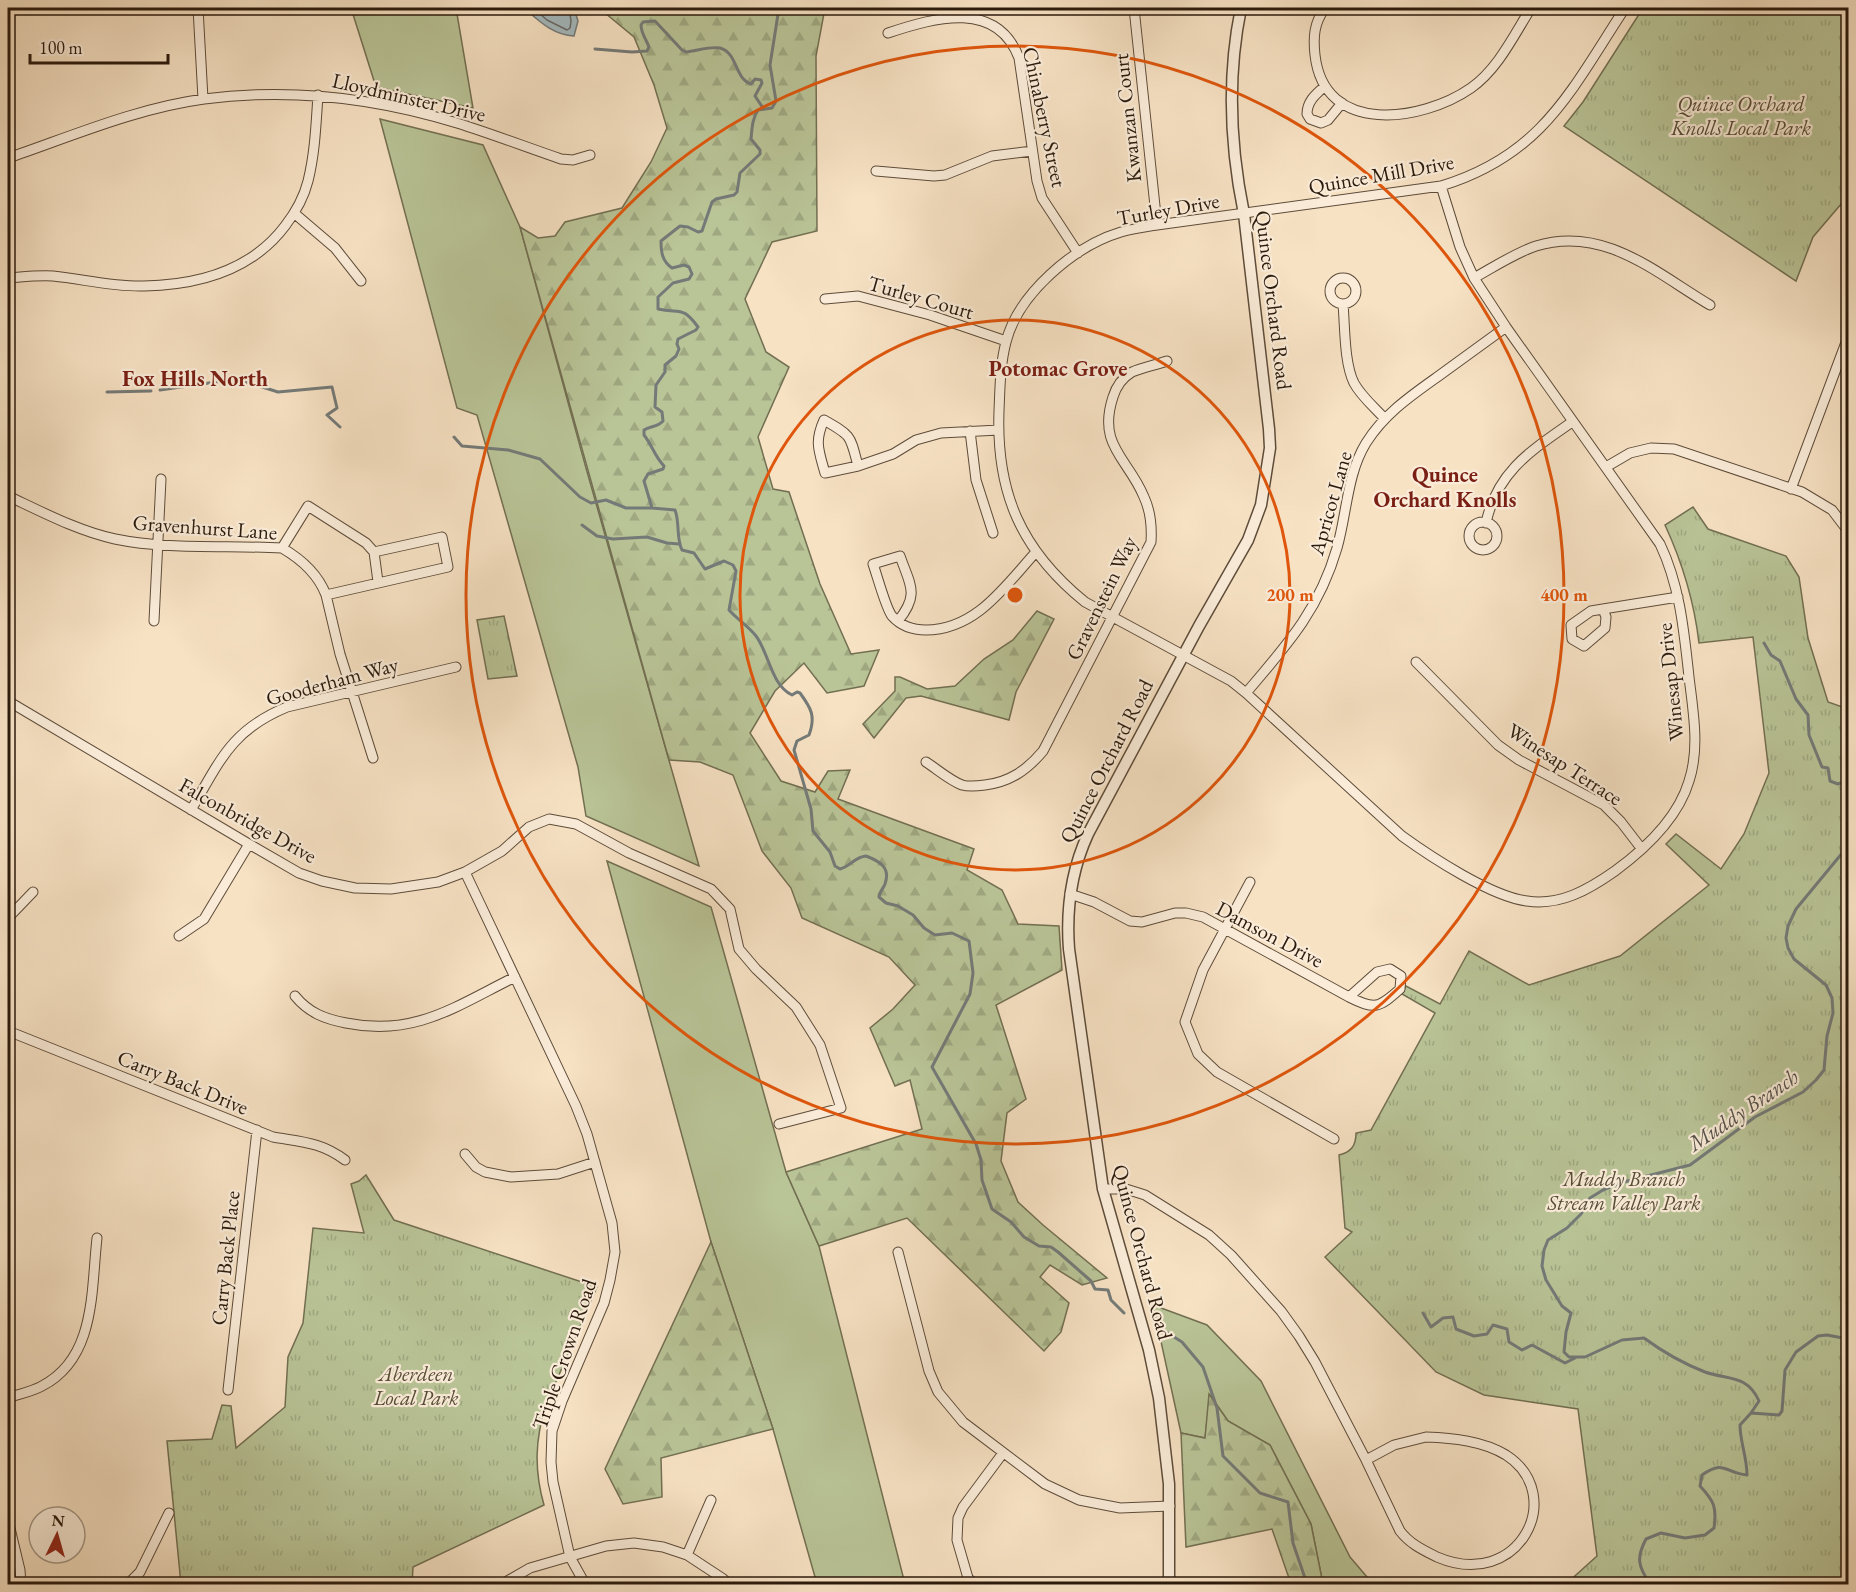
<svg xmlns="http://www.w3.org/2000/svg" width="1856" height="1592" viewBox="0 0 1856 1592" font-family="'EB Garamond',serif">
  <style>
    .grass { fill: #b9c497; stroke: #726f52; stroke-width: 1.5 }
    .forest { fill: url(#forest-firs); stroke: #726f52; stroke-width: 1.5 }
    .park { fill: url(#park-tufts); stroke: #726f52; stroke-width: 1.5 }
    .water { fill: #a4bac0; stroke: #747a78; stroke-width: 1.5 }
    .lines { fill: none; stroke-linecap: round; stroke-linejoin: round }
    .shore { stroke: #686a66; stroke-width: 1.5 }
    .stream { stroke: #747a78; stroke-width: 3 }
    .minor-casing { stroke: #5e4c3a; stroke-width: 11 }
    .tertiary-casing { stroke: #5e4c3a; stroke-width: 13 }
    .minor { stroke: #faecd9; stroke-width: 9 }
    .tertiary { stroke: #faecd9; stroke-width: 10 }
    .ring { fill: none; stroke: #df560c; stroke-width: 3 }
    .labels { text-anchor: middle; dominant-baseline: central; stroke-width: 4.5; stroke-linejoin: round; paint-order: stroke }
    .street-label { font-size: 21px; fill: #2b1a0c; stroke: #faecd9 }
    .park-label { font-size: 21px; font-style: italic; fill: #564d36; stroke: #faecd9 }
    .neighbourhood-label { font-size: 22px; font-weight: bold; fill: #7a1f14; stroke: #faecd9 }
    .water-label { font-size: 22px; font-style: italic; fill: #55524b; stroke: #faecd9 }
    .centre { fill: #df560c; stroke: #faecd9; stroke-width: 3 }
    .ring-label { font-size: 18px; text-anchor: middle; font-weight: bold; fill: #df560c; stroke: #faecd9; stroke-width: 4.5; stroke-linejoin: round; paint-order: stroke }
  </style>
  <defs>
    <pattern id="forest-firs" width="22" height="20" patternUnits="userSpaceOnUse" patternTransform="scale(1.5)"><rect width="22" height="20" fill="#b9c497"/><path d="M5 1l3.5 6h-7zM16 11l3.5 6h-7z" fill="#9fa881"/></pattern>
    <pattern id="park-tufts" width="24" height="20" patternUnits="userSpaceOnUse" patternTransform="scale(1.5)"><rect width="24" height="20" fill="#b9c497"/><path d="M3 7l-1-3M5 7V3M7 7l1-3M15 17l-1-3M17 17v-4M19 17l1-3" fill="none" stroke="#9fa881"/></pattern>
  </defs>
  <rect width="100%" height="100%" fill="#f7e2c4"/>
  <filter id="stains"><feTurbulence type="fractalNoise" baseFrequency=".00333" numOctaves="4"/><feColorMatrix values="0 0 0 0 .2 0 0 0 0 .09 0 0 0 0 .02 0 0 0 .5 -.17"/></filter>
  <radialGradient id="worn" r=".72"><stop offset=".6" stop-color="#630" stop-opacity="0"/><stop offset="1" stop-color="#630" stop-opacity=".3"/></radialGradient>
  <path class="grass" d="M351,8H456L473,108L376,87Z
    M380,119L483,145L520,227L586,468L699,866L586,816L578,767L477,415L457,408Z
    M607,861L711,907L786,1172L819,1246L905,1584H817L773,1429L711,1242Z
    M1153,1305L1207,1325L1261,1381L1350,1557L1373,1584H1323L1311,1524L1270,1445L1228,1421L1210,1395L1205,1438L1181,1433Z"/>
  <path class="forest" d="M599,8H825L816,56L817,231L772,242L745,299L766,352L789,367L758,437L773,489L789,492L820,584L851,654L879,650L864,686L827,693L804,663L775,691L750,733L781,781L815,792L828,771L850,770L838,799L974,849L967,870L1002,890L1018,924L1059,926L1062,970L996,1005L1026,1099L1007,1113L1001,1161L1018,1202L1043,1225L1107,1278L1082,1285L1050,1265L1040,1277L1069,1303L1061,1332L1044,1351L907,1218L819,1246L786,1172L922,1129L910,1080L895,1086L870,1028L893,1009L915,985L889,957L802,918L791,888L762,851L733,775L700,762L669,760L520,227L538,238L555,236L565,222L622,208L651,162L667,128L654,85L634,37Z
    M1037,611L1054,619L1016,692L1009,720L921,696L906,698L874,738L863,724L895,691V677H900L927,689L955,686L984,659L1013,640Z
    M711,1242L773,1429L661,1458L662,1497L623,1504L605,1469Z
    M1209,1394L1228,1421L1270,1445L1311,1524L1323,1584H1291L1272,1529L1186,1547L1181,1433L1205,1438Z"/>
  <path class="park" d="M1643,8H1848V196L1813,237L1796,281L1564,126L1583,102Z
    M1693,507L1708,529L1786,556L1799,577L1808,638L1828,702L1848,709V1584H1566L1597,1556L1578,1409L1484,1395L1436,1372L1325,1257L1352,1232L1345,1228L1339,1155C1351,1152 1356,1146 1356,1133L1371,1130L1435,1013L1402,994L1406,986L1440,1004L1469,951L1529,985L1620,956L1709,885L1666,844L1676,834L1721,869L1744,834L1769,773L1753,637L1699,643C1694,600 1683,564 1665,525Z
    M504,616L517,676L488,679L477,620Z
    M366,1175L394,1220L597,1287L546,1405C535,1439 534,1470 544,1505L413,1567L412,1584H181L167,1441L212,1439L222,1405L231,1406L236,1448L285,1407L288,1357L303,1323L313,1228L364,1233L351,1184L359,1181Z"/>
  <path class="water" d="M524,8H574L578,21L574,36C553,35 539,21 524,8Z"/>
  <g class="lines">
    <path class="shore" d="M533,8L547,20L567,30L570,28L571,21L569,8"/>
    <path class="stream" d="M779,8L770,65L776,101L772,108L758,110C752,119 752,129 751,139L760,150V154L740,173L737,192L734,195L716,199L712,202L702,231L698,232L688,227L680,226L661,241C661,252 662,261 672,268L684,265L689,267L692,274L689,279L673,283L658,297V309C680,314 682,305 698,327L696,330L678,339L677,344L679,349L676,356L665,365V372L656,385L655,407L662,412L663,421C658,427 650,426 644,430V435C652,445 655,457 664,466L663,469L648,474L644,481L652,508L675,510C680,523 676,538 682,550L694,553L705,569L724,561L733,565L736,571L729,610C737,619 748,626 756,636C769,653 771,685 792,695L797,692L800,693C811,708 816,716 809,735L797,741L794,750L811,809L813,831L830,852L835,866L840,869C850,867 854,857 866,856C879,861 891,867 885,884C883,889 880,891 879,897L886,903L898,906L913,915L924,928L935,935L952,933L969,941L973,973L970,994L932,1067L976,1144L981,1160L982,1180L992,1209L1011,1222L1024,1237L1039,1246L1051,1247L1058,1252L1091,1281L1095,1289L1108,1290L1111,1300L1124,1313
      M595,49L632,52L647,51L649,47C646,39 641,33 641,25L643,22L655,21L682,50L686,52C696,51 711,46 720,48C738,53 734,78 751,84L755,79L761,80L762,83L755,96L763,108
      M160,390L237,379L278,392L332,387L337,408L327,415L340,427
      M107,392L151,391
      M454,437L462,446L508,450L540,459L580,497L591,503L606,500L626,508H652
      M582,525L597,536L613,539L647,537L667,543L679,544
      M1764,643L1771,655L1780,661L1796,699L1808,715L1809,735L1822,767L1828,768L1830,781L1838,784L1845,781L1848,783
      M1848,794V795
      M1423,1313L1431,1327L1443,1318L1453,1317L1456,1329L1474,1336L1487,1334L1493,1325L1507,1329L1509,1342L1522,1350L1532,1345L1565,1363L1575,1358
      M1155,1325L1182,1342L1203,1367L1217,1408L1223,1456L1260,1493L1288,1502L1293,1543L1307,1584
      M1751,1413L1779,1415L1782,1411L1785,1370L1796,1352L1818,1336L1827,1335L1848,1339
      M1650,1584C1638,1566 1636,1558 1646,1539L1661,1533L1685,1538L1705,1535L1714,1528C1717,1507 1714,1501 1700,1486L1702,1475C1725,1459 1724,1473 1747,1475C1747,1457 1740,1442 1740,1425L1751,1413L1759,1401C1747,1374 1727,1380 1705,1372C1682,1363 1663,1352 1644,1338L1622,1340L1585,1357H1569L1564,1352L1566,1332L1571,1313L1562,1306L1546,1280L1542,1266L1544,1250L1548,1240L1567,1228L1581,1214L1590,1198L1603,1190L1620,1183L1690,1165L1755,1117L1803,1092L1816,1080L1824,1070L1827,1036L1833,1013L1832,998L1826,985L1794,959L1788,948L1786,938L1788,926L1796,909L1848,846"/>
    <defs>
      <path id="minor" d="M198,8L203,99
        M1134,8L1157,225
        M1325,8C1314,23 1313,37 1315,55C1324,136 1422,122 1471,88C1498,69 1514,35 1531,8
        M888,33C936,17 997,0 1019,58L1037,181L1042,198L1078,253
        M1325,86C1316,94 1307,101 1307,114L1310,119L1321,123L1328,120L1342,103
        M8,158C72,136 137,108 204,99C289,88 376,98 457,123C492,134 526,147 561,159L573,160L590,155
        M876,171L934,176L945,175L992,156L1032,151
        M1441,186L1460,247L1474,278L1506,327L1660,544C1680,586 1684,631 1689,677C1693,711 1700,748 1689,781C1678,818 1645,849 1615,871C1588,890 1560,906 1527,901C1492,897 1431,857 1402,836L1246,693L1231,681L1085,602C1021,550 996,493 999,411C1000,388 1000,365 1006,342C1018,294 1074,246 1121,232C1132,229 1145,227 1157,225L1441,186C1543,155 1571,90 1625,8
        M294,213L335,248L361,281
        M1330 291a13 13 0 1 1 26 0a13 13 0 1 1-26 0Z
        M8,278C22,277 38,275 53,276C83,279 113,287 144,286C199,285 251,271 285,226C295,213 304,197 308,181C315,153 316,124 318,95
        M1474,278C1494,267 1515,253 1536,246C1604,225 1656,273 1710,305
        M825,299L858,296L930,315L1006,341
        M1343,304C1345,326 1344,363 1354,383C1361,396 1374,407 1384,418
        M970,431L976,480L993,533
        M858,466C850,435 852,436 824,420C814,442 819,451 825,473L858,466L893,454L916,440L941,433L999,430
        M1606,467L1630,453L1651,448L1674,449L1802,492L1832,510L1848,531
        M1791,489L1848,337
        M8,496C42,512 78,531 115,539C168,550 228,545 282,548C301,559 318,574 326,595L340,654L373,758
        M1469 536a14 14 0 1 1 28 0a14 14 0 1 1-28 0Z
        M1486,523C1497,471 1532,450 1572,422
        M282,548L308,506L366,543L374,552L378,582
        M326,595L448,567L442,537L374,552
        M1603,609L1606,617L1605,628L1584,646L1572,639L1571,625L1591,611Z
        M1603,609L1678,597
        M154,621L161,479
        M898,621C920,594 910,585 900,556L873,564C877,575 886,609 892,616C901,626 913,630 926,630C976,630 1005,586 1036,552
        M1416,662L1498,745L1519,760L1604,805L1621,822L1641,848
        M1246,693C1287,645 1319,610 1337,548C1347,513 1347,474 1366,443C1385,413 1412,395 1440,375C1462,359 1484,343 1506,327
        M8,701L249,844L299,873L322,881L355,888L391,889L438,882L465,872L502,851L529,827L549,819L576,824L629,853L711,889L730,909L739,949L756,969L796,1007L820,1045L841,1108L779,1124
        M926,762C937,769 949,780 962,785C969,787 978,786 985,785C1010,782 1027,770 1043,751L1151,542C1152,526 1151,512 1144,497C1128,458 1097,446 1113,397C1116,387 1122,378 1132,372C1143,367 1156,365 1167,361
        M191,810C220,761 231,730 287,707L456,667
        M465,872L576,1106L587,1134L612,1223L615,1252L610,1280L604,1303L562,1401L552,1431L551,1462L553,1482L570,1557L585,1584
        M1250,882L1203,970L1185,1022L1198,1054L1217,1072L1334,1139
        M1070,894L1094,902L1130,921L1142,922L1175,913H1186L1203,917L1349,997C1375,1010 1379,1008 1400,989L1401,976L1390,969L1377,972L1349,997
        M8,918L33,892
        M179,936L204,919L249,844
        M295,996C309,1013 325,1019 346,1023C415,1037 456,1006 515,977
        M8,1031L273,1137C302,1142 321,1142 345,1160
        M465,1154L476,1167L485,1172L511,1177L558,1174L595,1162
        M1103,1189H1126L1145,1195L1209,1235L1231,1255L1281,1311L1299,1336L1315,1362L1366,1460
        M898,1252L929,1371L938,1392L963,1422L1045,1484L1079,1500L1120,1508L1170,1506
        M228,1390L257,1130
        M8,1398C19,1394 31,1392 42,1386C96,1358 91,1291 97,1238
        M1426,1437C1453,1438 1483,1441 1506,1455C1568,1495 1519,1592 1437,1557C1423,1550 1410,1544 1400,1531L1366,1460L1394,1445Z
        M8,1520L20,1570L21,1584
        M687,1555L711,1500
        M128,1584L140,1572L169,1513
        M502,1584L530,1568L606,1546L634,1543L663,1547L687,1555L722,1578L729,1584
        M974,1584L968,1578L957,1540L958,1518L963,1507L1003,1453"/>
      <path id="tertiary" d="M1169,1584V1484L1159,1398L1149,1350L1103,1189L1069,949C1066,909 1071,871 1088,834L1199,626L1248,540L1261,505L1270,448L1269,429L1244,214C1230,146 1227,76 1241,8"/>
    </defs>
    <use href="#minor" class="minor-casing"/>
    <use href="#tertiary" class="tertiary-casing"/>
    <use href="#minor" class="minor"/>
    <use href="#tertiary" class="tertiary"/>
  </g>
  <g class="ring">
    <circle cx="1015" cy="595" r="275"/>
    <circle cx="1015" cy="595" r="549"/>
  </g>
  <g class="labels">
    <g class="street-label">
      <text transform="translate(409 97) rotate(13)">Lloydminster Drive</text>
      <text transform="translate(1045 117) rotate(78)">Chinaberry Street</text>
      <text transform="translate(1127 118) rotate(-96)">Kwanzan Court</text>
      <text transform="translate(1381 174) rotate(-10)">Quince Mill Drive</text>
      <text transform="translate(1168 209) rotate(-10)">Turley Drive</text>
      <text transform="translate(921 297) rotate(16)">Turley Court</text>
      <text transform="translate(1274 300) rotate(83)">Quince Orchard Road</text>
      <text transform="translate(1330 503) rotate(-74)">Apricot Lane</text>
      <text transform="translate(205 527) rotate(4)">Gravenhurst Lane</text>
      <text transform="translate(1101 598) rotate(-64)">Gravenstein Way</text>
      <text transform="translate(332 681) rotate(-15)">Gooderham Way</text>
      <text transform="translate(1670 682) rotate(-96)">Winesap Drive</text>
      <text transform="translate(1106 761) rotate(-63)">Quince Orchard Road</text>
      <text transform="translate(1565 764) rotate(33)">Winesap Terrace</text>
      <text transform="translate(248 820) rotate(29)">Falconbridge Drive</text>
      <text transform="translate(1270 934) rotate(28)">Damson Drive</text>
      <text transform="translate(183 1082) rotate(22)">Carry Back Drive</text>
      <text transform="translate(1143 1252) rotate(75)">Quince Orchard Road</text>
      <text transform="translate(225 1258) rotate(-84)">Carry Back Place</text>
      <text transform="translate(564 1354) rotate(-71)">Triple Crown Road</text>
    </g>
    <g class="park-label">
      <text x="1741" y="103">Quince Orchard<tspan x="1741" dy="24">Knolls Local Park</tspan></text>
      <text x="1624" y="1178">Muddy Branch<tspan x="1624" dy="24">Stream Valley Park</tspan></text>
      <text x="416" y="1373">Aberdeen<tspan x="416" dy="24">Local Park</tspan></text>
    </g>
    <g class="neighbourhood-label">
      <text x="1058" y="368">Potomac Grove</text>
      <text x="195" y="378">Fox Hills North</text>
      <text x="1445" y="474">Quince<tspan x="1445" dy="25">Orchard Knolls</tspan></text>
    </g>
    <g class="water-label">
      <text transform="translate(1743 1110) rotate(-34)">Muddy Branch</text>
    </g>
  </g>
  <circle cx="1015" cy="595" r="9" class="centre"/>
  <g class="ring-label">
    <text x="1290" y="601">200 m</text>
    <text x="1564" y="601">400 m</text>
  </g>
  <rect width="1856" height="1592" fill="none" stroke="#f7e2c4" stroke-width="30"/>
  <rect x="9" y="9" width="1838" height="1574" fill="none" stroke="#2b1a0c" stroke-width="3"/>
  <rect x="15" y="15" width="1826" height="1562" fill="none" stroke="#2b1a0c" stroke-width="1.5"/>
  <g transform="translate(57 1535) rotate(5)"><circle r="28" fill="#faecd9" stroke="#a79887" stroke-width="1.5"/>
  <path d="M0-4.5L10 22L0 15L-10 22Z" fill="#8f2418"/>
  <text y="-9" font-size="16" font-weight="bold" text-anchor="middle" fill="#2b1a0c">N</text>
  </g>
  <path d="M30 54v9h138v-9" fill="none" stroke="#2b1a0c" stroke-width="3"/>
  <text x="39" y="54" font-size="18" fill="#2b1a0c" stroke="#faecd9" stroke-width="4.5" paint-order="stroke">100 m</text>
  <rect width="100%" height="100%" filter="url(#stains)"/>
  <rect width="100%" height="100%" fill="url(#worn)"/>
</svg>
